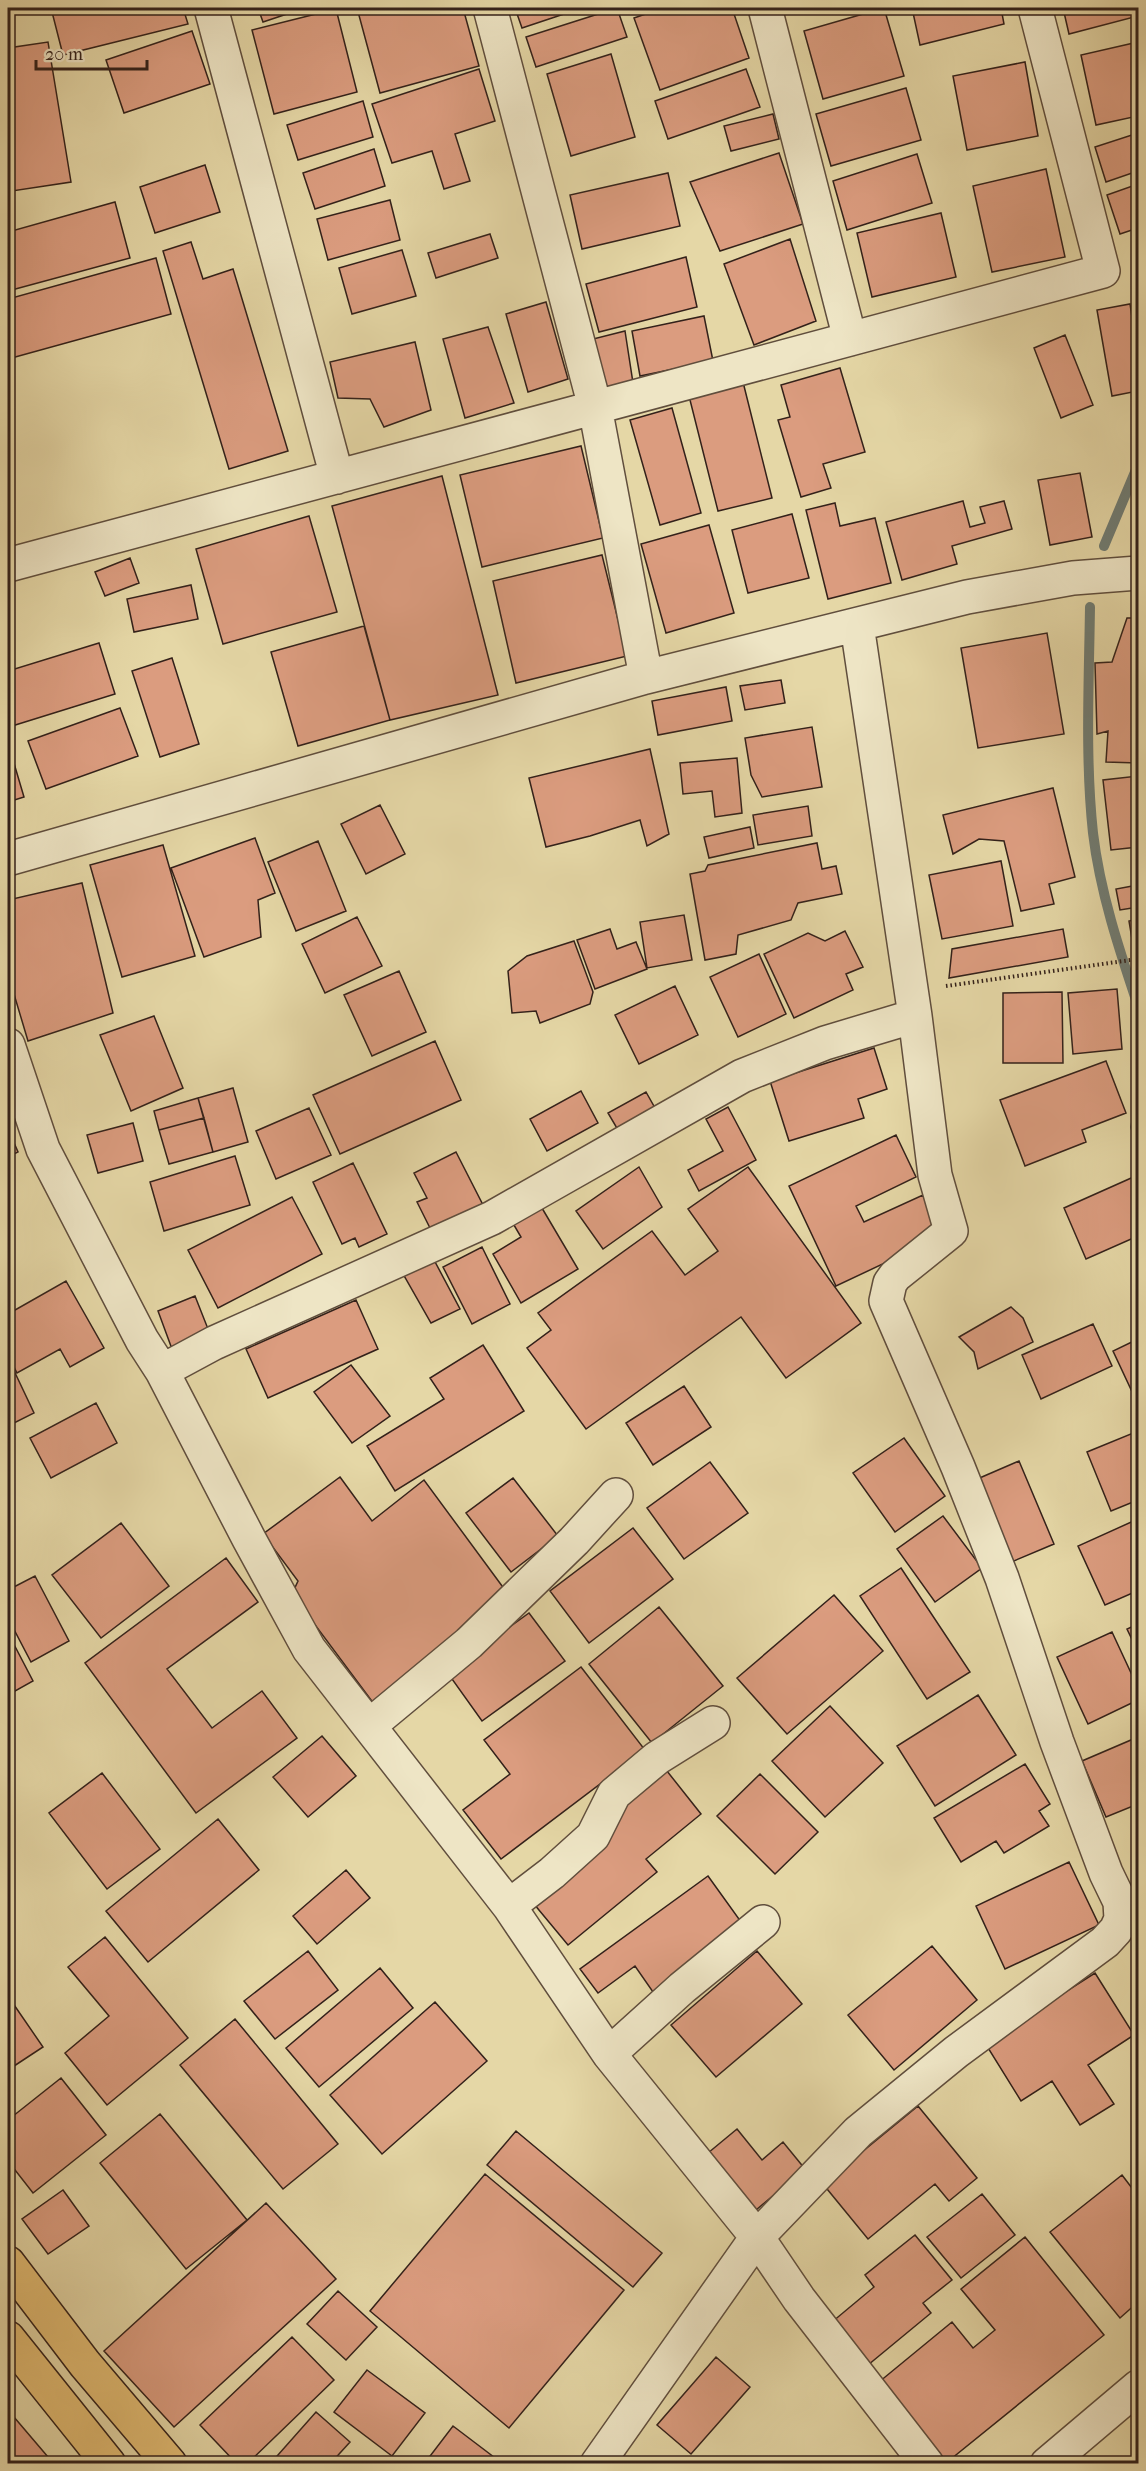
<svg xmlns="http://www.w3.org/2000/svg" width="1146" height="2471" viewBox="0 0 1146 2471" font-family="'IM FELL French Canon',serif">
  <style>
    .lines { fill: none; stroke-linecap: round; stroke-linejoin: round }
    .stream { stroke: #707c73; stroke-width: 10 }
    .building { fill: #db9c7f; stroke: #33211a; stroke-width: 1.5 }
    .minor-casing { stroke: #604e3d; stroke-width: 36 }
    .major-casing { stroke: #33211a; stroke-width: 36 }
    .path { stroke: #33211a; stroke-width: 4; stroke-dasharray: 1.5 3; stroke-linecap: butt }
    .minor { stroke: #eee5c5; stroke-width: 33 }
    .major { stroke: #e2bc73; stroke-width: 33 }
  </style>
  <rect width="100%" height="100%" fill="#e5d7a6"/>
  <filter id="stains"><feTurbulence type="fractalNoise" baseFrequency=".00333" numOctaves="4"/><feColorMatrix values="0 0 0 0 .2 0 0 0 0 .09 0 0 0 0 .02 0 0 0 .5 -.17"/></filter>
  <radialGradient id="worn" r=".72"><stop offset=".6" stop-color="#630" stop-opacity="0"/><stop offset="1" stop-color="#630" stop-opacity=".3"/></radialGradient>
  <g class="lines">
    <path class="stream" d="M1104,546L1138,465
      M1090,607C1089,682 1085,758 1093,833C1100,892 1119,949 1138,1006
      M1138,1115L1135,1127L1138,1134"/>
  </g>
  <path class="building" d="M51,8H183L188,24L63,55Z
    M258,8H305L263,22Z
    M357,8H463L479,66L380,93Z
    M515,8H582L522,28Z
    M617,8L627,37L536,67L526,37Z
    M663,8H732L749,58L660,90L634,18Z
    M884,8L904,76L823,99L804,31Z
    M912,8H1001L1004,24L920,45Z
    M1063,8H1138V16L1069,34Z
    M336,9L357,92L274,114L252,30Z
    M192,31L210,84L124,113L106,60Z
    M48,42L71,182L12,191L8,161V48Z
    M1138,42V116L1096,125L1081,55Z
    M611,54L635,137L571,156L547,74Z
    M1025,62L1038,136L967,150L953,76Z
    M479,69L495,121L455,134L470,181L444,189L432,151L392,163L372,104Z
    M746,69L760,107L668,139L655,101Z
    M906,88L921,140L831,166L816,114Z
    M363,101L373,137L298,160L287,125Z
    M773,114L779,139L731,151L724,126Z
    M1138,133V171L1106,182L1095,147Z
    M374,149L385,186L315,209L303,173Z
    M779,153L803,224L720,251L690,182Z
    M917,154L932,203L847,230L833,181Z
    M205,165L220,212L155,233L140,187Z
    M1046,169L1065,257L992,272L973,186Z
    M668,173L680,226L582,249L570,195Z
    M1138,184V228L1120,234L1107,195Z
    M390,200L400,240L328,260L317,219Z
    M115,202L130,258L8,291V232Z
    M941,213L956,277L872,297L857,233Z
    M490,234L498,258L436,278L428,253Z
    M790,239L816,321L754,345L724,264Z
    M191,242L203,279L233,269L288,451L229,469L163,251Z
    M402,250L416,296L352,314L339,268Z
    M686,257L697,307L599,332L586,284Z
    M156,258L171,314L8,359V299Z
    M546,302L568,379L528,392L506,314Z
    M1130,304L1138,358V391L1112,396L1097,310Z
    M704,316L713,361L640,376L632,331Z
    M488,327L514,403L465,418L443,339Z
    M625,331L633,383L598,389L593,339Z
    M1065,335L1093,405L1061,418L1034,348Z
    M415,342L431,410L384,427L370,399L338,398L330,362Z
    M840,368L865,452L823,464L831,488L801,497L778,420L790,417L781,385Z
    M743,382L772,498L718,511L689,396Z
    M672,408L701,513L660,525L630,420Z
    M581,446L603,538L482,567L460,475Z
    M1080,473L1092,537L1050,545L1038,480Z
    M442,476L498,695L390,720L332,506Z
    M963,501L970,527L985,523L980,507L1004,501L1012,529L952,546L957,564L902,580L886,522Z
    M835,503L840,526L875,518L891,583L828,599L806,510Z
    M792,514L809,578L748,593L732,530Z
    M309,516L337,612L223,644L196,549Z
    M709,525L734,613L666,633L641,544Z
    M602,555L627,656L516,683L493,581Z
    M130,558L139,583L105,596L95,572Z
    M191,585L198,619L134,632L127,599Z
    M1127,618H1138V763L1106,762L1108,731L1097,734L1095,663L1112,662Z
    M364,626L390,720L298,746L271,652Z
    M1047,633L1064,734L978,748L961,648Z
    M99,643L115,694L12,726L8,712V671Z
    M172,658L199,744L160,757L132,671Z
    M781,680L785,703L745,710L740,686Z
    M726,687L732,721L658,735L652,701Z
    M120,708L138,756L46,789L28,741Z
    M812,727L822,787L762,797L751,775L745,738Z
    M8,743L24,797L8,802Z
    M650,749L669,834L647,846L640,820L590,836L546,847L529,778Z
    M737,758L742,813L715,817L712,791L683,794L680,763Z
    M1138,776V847L1111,850L1103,780Z
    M1053,788L1075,877L1049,884L1054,904L1021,911L1004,841L979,839L953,854L943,815Z
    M380,805L405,854L366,874L341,824Z
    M808,806L812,836L758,845L753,815Z
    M750,827L754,848L709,858L704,837Z
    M255,838L275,893L258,900L261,937L204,957L171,868Z
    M318,841L346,911L296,931L268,862Z
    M817,843L822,869L836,866L842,894L798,903L791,920L738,935L736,954L705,960L690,874L705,871L708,865Z
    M163,845L195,956L122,977L90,865Z
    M1001,861L1013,926L942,939L929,875Z
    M82,883L113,1013L28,1041L8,974V900Z
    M1138,885V907L1120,910L1116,889Z
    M684,915L692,960L647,968L640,922Z
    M357,917L382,966L325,993L302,944Z
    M1138,919V950L1134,951L1129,921Z
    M610,929L617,949L636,942L647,969L595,989L577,940Z
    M1063,929L1068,957L949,978L952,949Z
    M845,931L863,967L846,974L853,990L794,1018L764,954L808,933L825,941Z
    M574,941L593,992L590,1004L540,1023L536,1011L512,1013L508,971L527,956Z
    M759,954L786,1014L738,1037L710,977Z
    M399,971L426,1032L372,1056L344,995Z
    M675,986L698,1035L639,1064L615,1015Z
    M1117,989L1122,1049L1073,1054L1068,993Z
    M1062,992L1063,1063H1003V993Z
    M154,1016L183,1088L131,1111L100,1035Z
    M435,1041L461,1100L340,1154L313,1095Z
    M874,1048L887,1089L858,1099L864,1118L789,1141L770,1081Z
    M1106,1061L1126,1113L1082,1130L1086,1142L1025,1166L1000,1100Z
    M233,1088L248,1142L213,1152L198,1098Z
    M581,1091L598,1123L547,1151L530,1119Z
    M646,1092L655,1108L618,1130L608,1113Z
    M198,1098L204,1118L159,1130L154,1111Z
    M728,1107L756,1160L699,1191L688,1170L723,1151L706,1119Z
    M309,1108L331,1155L276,1179L256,1131Z
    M204,1118L213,1152L169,1164L159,1130Z
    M133,1123L143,1161L98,1173L87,1135Z
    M8,1129L18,1152L8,1157Z
    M896,1135L916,1177L856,1206L864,1222L923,1195L942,1236L836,1286L789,1186Z
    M456,1152L483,1205L432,1232L417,1202L427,1198L414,1173Z
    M235,1156L250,1205L164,1231L150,1182Z
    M353,1163L387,1234L359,1247L355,1238L342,1244L313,1182Z
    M639,1167L662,1207L603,1249L576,1211Z
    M748,1167L861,1323L786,1378L741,1317L586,1429L527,1348L551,1330L538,1313L652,1231L685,1275L718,1251L688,1209Z
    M1138,1175V1236L1086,1259L1064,1208Z
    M292,1197L322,1254L218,1308L188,1250Z
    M539,1203L578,1269L521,1303L493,1254L521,1237L511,1220Z
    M482,1247L510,1304L472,1324L443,1267Z
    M433,1258L460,1309L431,1323L402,1272Z
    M66,1281L104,1348L70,1367L60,1349L17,1373L8,1355V1314Z
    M195,1296L210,1334L172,1349L158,1311Z
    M356,1300L378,1349L268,1398L246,1349Z
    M1011,1307L1023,1318L1033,1342L978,1369L974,1352L959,1337Z
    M1093,1324L1112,1366L1041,1399L1022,1355Z
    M1138,1339V1397L1135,1398L1113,1351Z
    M483,1345L524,1411L395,1491L367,1446L444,1399L430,1378Z
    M8,1358L34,1413L8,1426Z
    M351,1365L390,1416L352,1443L314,1392Z
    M684,1386L711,1427L653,1465L626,1423Z
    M96,1403L117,1443L51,1478L30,1438Z
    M1138,1431V1500L1111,1511L1087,1452Z
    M904,1438L945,1496L895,1532L853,1473Z
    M1019,1461L1054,1544L1009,1563L975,1480Z
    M710,1462L748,1513L684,1559L647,1508Z
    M340,1477L372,1521L424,1480L505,1590L374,1704L292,1594L298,1581L263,1534Z
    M513,1478L558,1536L511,1572L466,1513Z
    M943,1516L982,1568L935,1602L897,1549Z
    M1138,1519V1594L1137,1591L1105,1605L1078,1546Z
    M121,1523L169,1586L101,1638L52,1575Z
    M633,1528L673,1579L589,1643L550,1591Z
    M226,1558L258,1602L167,1669L212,1728L262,1691L297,1738L196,1813L85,1663Z
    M901,1568L970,1672L927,1699L860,1596Z
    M35,1576L69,1641L31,1662L8,1618V1590Z
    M834,1595L883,1651L787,1734L737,1678Z
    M659,1607L723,1686L652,1743L589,1664Z
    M529,1613L565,1661L482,1721L447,1672Z
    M1138,1624V1652L1127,1629Z
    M1112,1632L1138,1688V1700L1088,1724L1057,1657Z
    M8,1633L33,1681L8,1695Z
    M581,1667L645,1750L501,1859L463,1810L510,1774L484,1740Z
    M978,1695L1016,1755L935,1806L897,1746Z
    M830,1706L883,1763L825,1817L772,1761Z
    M322,1736L356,1776L308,1817L273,1777Z
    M1138,1737V1804L1106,1817L1082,1761Z
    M1025,1764L1050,1804L1039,1811L1049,1826L1004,1853L996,1841L961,1862L934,1818Z
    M663,1766L701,1814L646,1859L657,1872L568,1945L529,1898Z
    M102,1773L160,1849L107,1889L49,1813Z
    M760,1774L818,1832L775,1874L717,1816Z
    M218,1819L259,1870L148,1962L106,1911Z
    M1069,1862L1099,1925L1005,1969L976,1906Z
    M346,1870L370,1898L317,1944L293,1916Z
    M708,1876L744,1926L653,1992L635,1966L598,1993L580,1969Z
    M105,1937L188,2038L107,2105L65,2053L109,2016L68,1967Z
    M932,1946L977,2000L894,2070L848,2015Z
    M308,1951L338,1990L275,2039L244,2001Z
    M757,1951L802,2004L716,2077L671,2025Z
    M380,1968L413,2008L319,2087L286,2048Z
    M1095,1973L1134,2035L1088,2065L1114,2104L1080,2125L1052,2081L1021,2101L985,2043Z
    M10,1999L43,2047L8,2070V2001Z
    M435,2002L487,2061L382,2154L330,2095Z
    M235,2019L338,2144L283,2189L180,2065Z
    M61,2078L106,2135L33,2193L8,2161V2120Z
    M918,2106L977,2178L949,2201L935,2184L868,2239L823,2184Z
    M160,2114L247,2220L186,2269L100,2163Z
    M737,2129L762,2160L783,2142L805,2169L756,2210L708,2153Z
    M516,2131L662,2253L633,2287L487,2165Z
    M485,2174L624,2290L509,2428L370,2311Z
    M1122,2175L1138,2196V2302L1120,2318L1050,2232Z
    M63,2190L89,2226L48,2254L22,2219Z
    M982,2194L1015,2235L961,2278L927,2237Z
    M266,2203L336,2279L174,2427L104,2351Z
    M915,2235L952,2280L923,2303L931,2313L868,2365L832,2322L874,2287L865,2275Z
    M1025,2237L1104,2335L946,2463L879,2382L952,2322L973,2348L995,2330L961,2289Z
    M338,2291L377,2327L346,2360L307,2324Z
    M292,2337L334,2380L247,2464H237L200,2425Z
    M716,2357L750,2387L691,2454L657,2425Z
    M367,2370L425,2413L392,2456L334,2412Z
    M8,2410L54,2464H8Z
    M316,2412L350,2442L330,2464H270Z
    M453,2426L503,2464H424Z"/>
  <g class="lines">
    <defs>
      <path id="minor" d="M211,8L337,477
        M490,8L595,407L646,677
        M765,8L850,339
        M8,565L1103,271L1035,8
        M8,859L646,677L967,597L1073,578L1138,573
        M8,1045L43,1149L142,1340L162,1371L249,1539L309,1649L509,1906L609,2054L757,2237L799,2299L927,2464
        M162,1371L214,1343L492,1218L742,1076L825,1043L915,1016L857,625
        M369,1726L469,1643L574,1541L616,1495
        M509,1906L552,1873L593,1836L614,1794L657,1758L713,1723
        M609,2054L682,1988L763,1922
        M597,2464L757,2237L858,2132L956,2052L1105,1942L1116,1930L1121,1919L1120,1902L1106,1873L1057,1742L1002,1578L958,1467L886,1301L890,1283L895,1276L951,1231L935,1175L915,1016
        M1047,2464L1138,2387"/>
      <path id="major" d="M8,2263L85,2364L170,2464
        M8,2338L109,2464"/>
    </defs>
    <use href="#minor" class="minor-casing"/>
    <use href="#major" class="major-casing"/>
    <path class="path" d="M946,986L1138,959"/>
    <use href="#minor" class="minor"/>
    <use href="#major" class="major"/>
  </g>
  <rect width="1146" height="2471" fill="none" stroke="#e5d7a6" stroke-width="30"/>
  <rect x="9" y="9" width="1128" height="2453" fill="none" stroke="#33211a" stroke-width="3"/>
  <rect x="15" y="15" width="1116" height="2441" fill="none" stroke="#33211a" stroke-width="1.5"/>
  <path d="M36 60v9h111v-9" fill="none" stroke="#33211a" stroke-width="3"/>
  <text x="45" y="60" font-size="18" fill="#33211a" stroke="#eee5c5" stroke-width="4.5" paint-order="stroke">20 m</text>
  <rect width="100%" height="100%" filter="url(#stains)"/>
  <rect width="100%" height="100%" fill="url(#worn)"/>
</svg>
